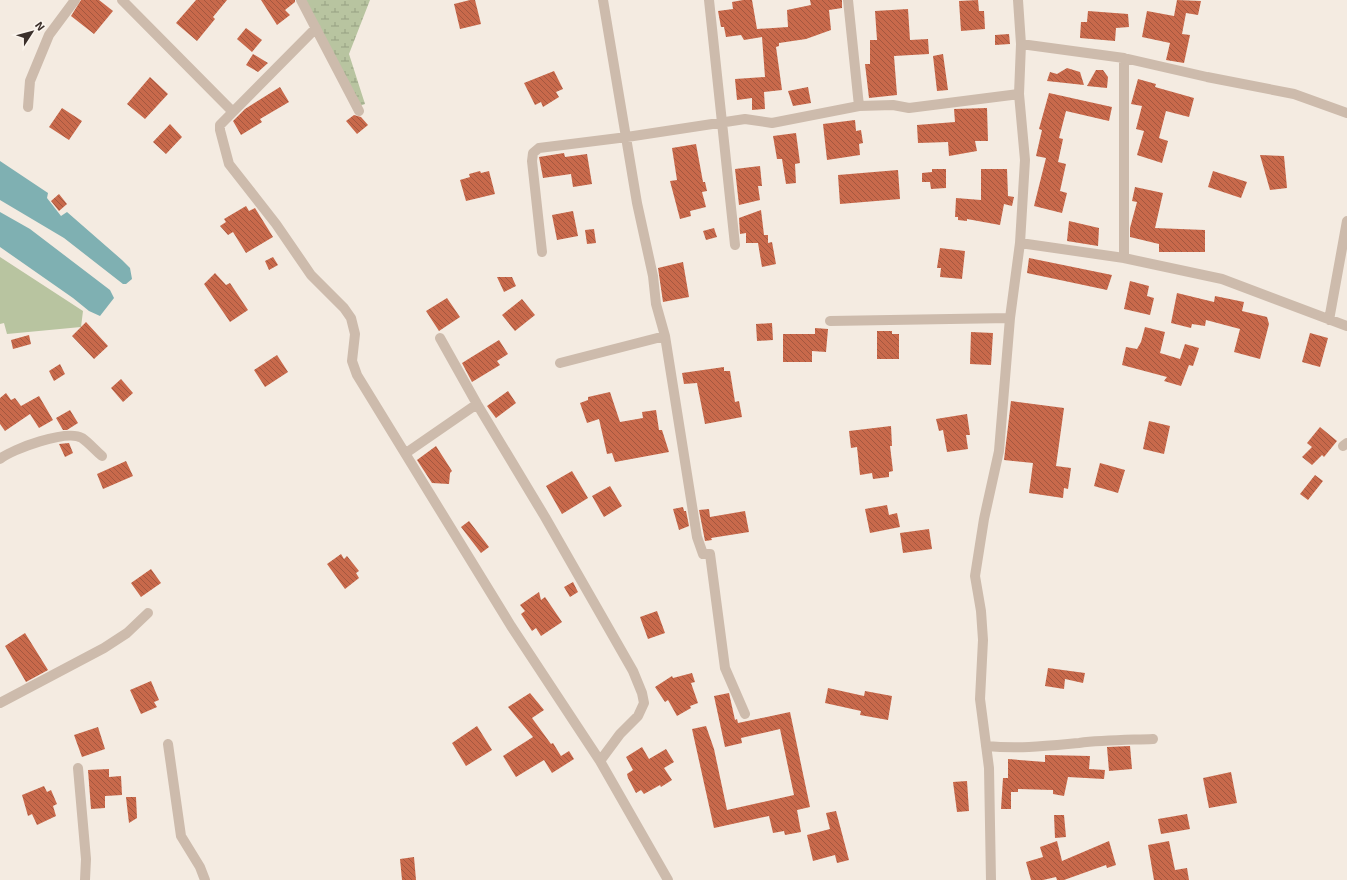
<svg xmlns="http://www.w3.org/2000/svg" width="1347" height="880" viewBox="0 0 1347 880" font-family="'Exo 2',sans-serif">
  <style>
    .grass { fill: #b8c4a0 }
    .wetland { fill: url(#wetland-marsh) }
    .water { fill: #7fb0b2 }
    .building { fill: url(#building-back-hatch) }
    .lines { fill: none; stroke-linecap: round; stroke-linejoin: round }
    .minor { stroke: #cdbbac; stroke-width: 10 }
  </style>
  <defs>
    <pattern id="wetland-marsh" width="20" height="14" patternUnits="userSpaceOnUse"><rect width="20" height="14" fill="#b8c4a0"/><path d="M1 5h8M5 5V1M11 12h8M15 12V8" fill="none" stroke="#97a083"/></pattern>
    <pattern id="building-back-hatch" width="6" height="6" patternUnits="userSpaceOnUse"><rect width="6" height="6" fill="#c8694b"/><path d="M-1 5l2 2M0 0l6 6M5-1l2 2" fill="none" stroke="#a4573f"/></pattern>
  </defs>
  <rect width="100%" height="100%" fill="#f4ebe1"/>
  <path class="grass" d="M0,257L83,311L81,327L7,334L4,323L0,324Z"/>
  <path class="wetland" d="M301,0H370L349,54L365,104L357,107Z"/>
  <path class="water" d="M0,161L48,193L47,198L61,216L67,212L122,260L130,268L132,279L126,284H123L64,238L0,200Z
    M0,212L30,229L110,290L114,298L100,316L89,311L73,298L0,247Z"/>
  <path class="building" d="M81,0H99L113,11L94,34L71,16Z
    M196,0H227L213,17L215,19L197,41L176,23Z
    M261,0H295V2L285,10L290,15L277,25Z
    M470,0H475L481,24L460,29L454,4Z
    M743,0H752L757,29L788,27L787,10L811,5L810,0H842V8L829,10L831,30L806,39L779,43V46L776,47L782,90L764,92L765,109L752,110V98L737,100L735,79L765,77L762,37L744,40L741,35L726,37L724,27H721L718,11L733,9L732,2Z
    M978,0L979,11H984L985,29L961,31L959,1Z
    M1177,0L1201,1L1198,15L1186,13L1182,34L1190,35L1184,63L1166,60L1170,43L1142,37L1147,11L1174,16Z
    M908,9L910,40L928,39L929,54L894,56L897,95L869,98L865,64H870V40H877L875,11Z
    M1088,11L1128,14L1129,27L1116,28L1115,41L1080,38L1081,22H1087Z
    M246,28L262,40L252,52L237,39Z
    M1009,34L1010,44L995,45V35Z
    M253,54L268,63L258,72L246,65Z
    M943,54L948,90L937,91L933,56Z
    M1067,68L1080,72L1084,85L1047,81L1050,72L1057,74Z
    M1096,70H1103L1108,77L1107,88L1087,86Z
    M554,71L563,89L556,92L559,97L543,107L541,102L535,105L524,83Z
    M150,77L168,94L145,119L127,104Z
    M1138,79L1156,84L1155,87L1194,98L1189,117L1166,111L1159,138L1168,141L1162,163L1137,155L1144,131L1136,129L1142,106L1131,104Z
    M280,87L289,102L260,119L262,122L241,135L233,121L245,109Z
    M808,87L811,103L793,106L788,91Z
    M1049,93L1112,107L1109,121L1066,111L1059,138L1063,139L1058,162L1066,164L1060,191L1067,193L1062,213L1034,206L1046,158L1036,156L1042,130L1039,129Z
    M62,108L82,121L69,140L49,127Z
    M987,108L988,141H975L977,151L949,156L948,142L918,143L917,125L955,122L954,109Z
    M354,115L361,117L368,125L357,134L346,121Z
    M855,120L856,131L861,130L863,143L859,144L860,155L827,160L823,124Z
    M170,124L182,137L166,154L153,142Z
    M796,133L800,163L795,164L796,183L786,184L782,159H777L773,136Z
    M696,144L703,182H705L707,191L702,192L706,207L690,211L691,216L680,219L670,181L677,180L672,148Z
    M564,153L565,157L587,154L592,184L573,187L571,174L543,178L539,157Z
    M1260,155L1284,156L1287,188L1270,190Z
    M760,166L762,186H758L760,200L739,205L735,169Z
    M932,169H946V188L931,189L930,182H922V173L932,172Z
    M981,169H1007L1008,196L1014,197L1012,206L1004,204L1000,225L967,219V221L958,220V217H955L956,198L981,200Z
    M898,170L900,199L840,204L838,175Z
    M480,171L481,173L489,171L495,194L466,201L460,180L470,177L469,174Z
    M1213,171L1247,182L1241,198L1208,187Z
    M1135,187L1163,193L1155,228L1205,230V252H1159V244L1130,237V228L1137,202L1132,201Z
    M59,194L67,204L59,211L51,201Z
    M246,206L249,211L255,208L273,237L246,253L233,232L228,235L220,226L226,222L224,219Z
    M761,210L764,235H768V243L772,242L776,264L762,267L758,243H746V233L740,234L739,218Z
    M573,211L578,236L557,240L552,215Z
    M1069,221L1099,228L1098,246L1067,241Z
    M714,228L717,237L706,240L703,231Z
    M594,229L596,243L587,244L585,230Z
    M940,248L965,251L962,279L940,277L941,268H937Z
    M273,257L278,265L269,270L265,261Z
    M1029,258L1112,275L1107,290L1027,273Z
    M683,262L689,297L663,302L658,268Z
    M215,273L226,285L230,283L248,310L230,322L204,284Z
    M497,277H512L516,286L504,292Z
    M1130,281L1149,286L1147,296L1154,298L1150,315L1124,309Z
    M1177,293L1214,302L1215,296L1244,302L1242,311L1267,317L1269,324L1260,359L1234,352L1240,329L1206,320L1205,326L1192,324L1191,328L1171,323Z
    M447,298L460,317L439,331L426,311Z
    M522,299L535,315L515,331L502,315Z
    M86,322L108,346L94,359L72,336Z
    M772,323L773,340L757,341L756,324Z
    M1145,327L1165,332L1160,353L1180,359L1185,344L1199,348L1193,366L1189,365L1181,386L1164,381L1167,377L1122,365L1126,347L1137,349L1141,342Z
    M815,328L828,329L826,352L812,351V362H783V334H815Z
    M877,331H892V334H899V359H877Z
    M971,332L993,333L991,365L970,364Z
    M1310,333L1328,338L1320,367L1302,362Z
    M29,335L31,344L13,349L11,340Z
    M499,340L508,354L497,361L500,365L472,382L462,363Z
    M277,355L288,372L265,387L254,370Z
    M60,364L65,374L54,381L49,371Z
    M724,367V371H730L735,402L739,401L742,417L705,424L697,383L684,384L682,373Z
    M121,379L133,393L123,402L111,388Z
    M508,391L516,403L496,418L487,406Z
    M610,392L620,422L643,418L642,412L656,410L659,430H662L669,452L615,462L612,453L607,454L599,419L587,423L580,403L588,400V397Z
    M6,393L11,400L15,398L21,406L39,396L53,420L39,428L30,414L5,431L0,424V398Z
    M1011,401L1064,408L1056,466L1071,468L1068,489L1064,488L1063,498L1029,493L1033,463L1004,460Z
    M70,410L78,423L67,430H63L56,418Z
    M967,414L970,435H966L968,449L947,452L943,430L939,431L936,419Z
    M1149,421L1170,426L1164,454L1143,449Z
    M891,426L892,446H890L893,471L889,472V477L873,479L872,473L860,475L857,447L851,448L849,431Z
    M1320,427L1337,441L1324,457L1322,455L1312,465L1302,457L1312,447L1307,443Z
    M69,443L73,453L65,457L59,444Z
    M436,446L452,471L450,473L449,484L432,483L417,460Z
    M126,461L133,476L103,489L97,474Z
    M1100,463L1125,470L1118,493L1094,486Z
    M572,471L588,498L562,514L546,486Z
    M1315,475L1323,481L1308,500L1300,494Z
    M610,486L622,506L604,517L592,496Z
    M887,505L889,515L897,513L900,527L870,533L865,509Z
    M683,507L684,511H686L689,526L679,530L673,509Z
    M709,509L710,517L745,511L749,532L711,538L712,540L705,541L699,510Z
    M469,521L489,547L481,553L461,527Z
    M929,529L932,549L903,553L900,533Z
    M341,554L344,559L347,556L359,571L356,573L359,578L345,589L327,564Z
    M151,569L161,583L141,597L131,583Z
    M573,582L578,592L570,597L564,587Z
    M539,592L541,600L545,597L562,622L541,636L536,628L532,631L521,614L525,611L520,605Z
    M657,611L665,633L648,639L640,617Z
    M25,633L48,670L26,682L5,646Z
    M1048,668L1085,673L1083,683L1065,679L1064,689L1045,686Z
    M692,673L695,682L691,683L698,703L690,706L691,708L677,716L668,700L665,702L655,687L672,676L673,678Z
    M151,681L159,700L154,702L157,707L141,714L130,690Z
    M828,688L864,696L865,691L892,696L888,720L860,715L861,711L825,703Z
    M530,693L544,710L532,718L551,744L553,743L561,756L569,751L574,759L552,773L544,760L516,777L503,756L533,737L508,707Z
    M729,693L735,720L737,719L738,723L790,712L810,807L797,810L801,832L785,835L784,831L773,833L769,816L714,828L692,729L706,726L714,749L727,810L794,795L780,729L741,738L742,743L725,747L714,696Z
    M477,726L492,750L466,766L452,743Z
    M98,727L105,749L82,757L74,735Z
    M1130,746L1132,769L1109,771L1107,747Z
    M642,747L649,759L666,749L674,762L664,768L672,780L661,787L660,785L644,794L641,790L636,793L628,778L627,774L633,770L626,757Z
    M1045,755L1090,756L1089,769L1105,770L1104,779L1068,777L1064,796L1053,794V790L1018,789V792H1011V809H1001L1003,778H1008V759L1045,762Z
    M109,769V777L121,776L122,795L105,796V808L91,809L88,770Z
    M1231,772L1237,803L1209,808L1203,778Z
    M967,781L969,811L957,812L953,782Z
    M44,786L47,792L51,790L57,804L53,806L56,816L37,825L32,814L28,816L22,795Z
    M126,797H136L137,818L129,823Z
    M836,811L849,860L837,863L835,855L813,861L807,835L830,829L826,813Z
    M1187,814L1190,829L1161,834L1158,819Z
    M1054,815H1064L1066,837L1055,838Z
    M1057,841L1062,861L1109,841L1116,865L1107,868L1106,865L1064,880H1057L1056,877L1043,880H1031L1026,862L1043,857L1040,847Z
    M1169,841L1175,870L1187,868L1189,880H1154L1148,845Z
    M414,857L416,880H402L400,859Z"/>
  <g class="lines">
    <path class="minor" d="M122,0L233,112
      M301,0L359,111
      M603,0L637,203L653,276L656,304L665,336L697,537L703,554H710L725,668L745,714
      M709,0L735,245
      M848,0L859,106L893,105L909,108L1019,94
      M316,28L220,125V130L229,164L276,224L311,275L344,308L351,318L355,334L352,361L357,375L511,626L600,761L668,880
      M1021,44L1124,58L1207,77L1294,94L1347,113
      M28,107L30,81L49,35L75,0
      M1020,243L1124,258L1222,279L1347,326
      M542,252L532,161L533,153L539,148L627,137L745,119L772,123L859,106
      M1124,258V58
      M1329,320L1347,221
      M830,321L1010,318
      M440,338L477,404L545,517L633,671L642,693L644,703L638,716L620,734L600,761
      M560,363L665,336
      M1343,446L1347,443
      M406,453L477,404
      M0,459C12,449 67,429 82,438C88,442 96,451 102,456
      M0,703L104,648L127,633L148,613
      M168,744L181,836L200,867L205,880
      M986,746C1020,749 1046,746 1079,743C1103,740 1128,740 1153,739
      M78,768L86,859L85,880
      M991,880L989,768L980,699L983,640L981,611L975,576L984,519L999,451L1010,318L1020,243L1025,160L1019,94L1021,44L1018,0"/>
  </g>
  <g transform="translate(32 32) rotate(54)" stroke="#fbf5ee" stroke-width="3" paint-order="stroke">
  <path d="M0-3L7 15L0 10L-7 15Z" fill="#3b302b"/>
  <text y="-6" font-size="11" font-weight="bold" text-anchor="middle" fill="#3b302b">N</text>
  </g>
</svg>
